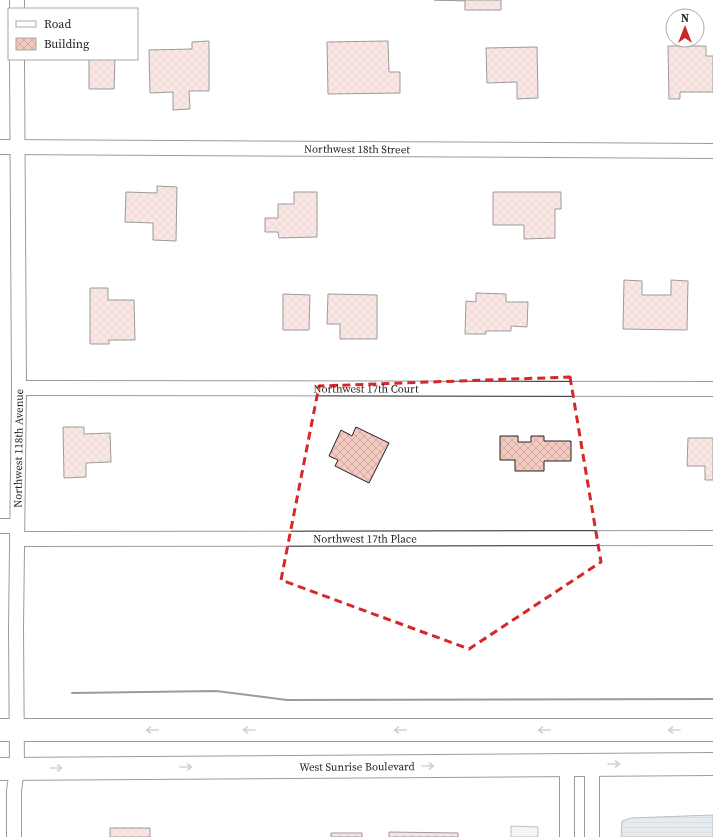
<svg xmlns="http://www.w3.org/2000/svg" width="713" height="837" viewBox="0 0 713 837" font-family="'Source Serif 4',serif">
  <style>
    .pitch { fill: #e0efe3; stroke: #6f6f6f }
    .water { fill: url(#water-rules); stroke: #6f6f6f }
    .building { fill: url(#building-cross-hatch); stroke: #222 }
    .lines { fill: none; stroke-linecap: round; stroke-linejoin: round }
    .street-casing { stroke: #222; stroke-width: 16 }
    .highway-casing { stroke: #222; stroke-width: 24 }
    .street { stroke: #fff; stroke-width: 14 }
    .highway { stroke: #fff; stroke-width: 22 }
    .wall { stroke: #222; stroke-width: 2 }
    .oneway { stroke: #9c9c9c }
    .marked { fill: none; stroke: #d62828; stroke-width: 3; stroke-dasharray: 8 5; stroke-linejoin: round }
    .labels { text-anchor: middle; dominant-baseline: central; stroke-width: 3; stroke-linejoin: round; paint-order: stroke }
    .street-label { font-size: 11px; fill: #222; stroke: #fff }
  </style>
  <defs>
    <pattern id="water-rules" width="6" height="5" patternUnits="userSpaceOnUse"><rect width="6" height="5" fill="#c7d3dd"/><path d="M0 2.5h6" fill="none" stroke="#abb5bd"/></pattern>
    <pattern id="building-cross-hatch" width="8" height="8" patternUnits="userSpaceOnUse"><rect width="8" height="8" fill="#f3c9c0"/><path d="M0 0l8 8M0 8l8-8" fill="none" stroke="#d0aca5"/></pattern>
  </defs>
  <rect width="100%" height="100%" fill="#fff"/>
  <path class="pitch" d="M511,826L538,827V837H511Z"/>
  <path class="water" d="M713,815V837H621L622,821L631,818Z"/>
  <path class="building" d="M434,0H501V10H465V1Z
    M209,41V91H189L190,109L173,110V92L150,93L149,50L192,49V42Z
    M388,41L389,72H400V93L328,94L327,42Z
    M668,46H706V56H713V92H680V99H669Z
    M537,47L538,98L517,99V82L487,83L486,48Z
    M89,59H115L114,89H89Z
    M157,186L177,187L176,241L153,240V223L125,222L126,192L157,193Z
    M294,192H317V237L279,238L278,232H265V218H278V204H294Z
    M493,192H561V209H555V238L524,239V225H493Z
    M624,280L642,281V295H671V280L688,281L687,330L623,329Z
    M90,288H108V300H134L135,340H109V344H90Z
    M476,293L506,294V302H528L527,327L511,326V331H486V334H465L466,301L476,302Z
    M283,294L310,295L309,330H283Z
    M328,294L377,295V339H340V324H327Z
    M63,427H84V434L110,433L111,462L86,463V477L64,478Z
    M356,427L389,443L369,483L335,466L338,460L329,456L341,430L352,436Z
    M500,436H518V442H531V436H544V441H571V461H544V471H515V460H500Z
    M688,438H713V480H705V466H687Z
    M110,828H150V837H110Z
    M389,832L458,833V837H389Z
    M331,833H362V837H331Z"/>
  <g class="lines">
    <defs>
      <g id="street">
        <path d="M17,0V9"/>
        <path id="s1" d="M0,147L713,151"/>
        <path id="s2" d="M19,388L713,389"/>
        <path d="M0,526H17"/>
        <path id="s3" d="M17,539L713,538"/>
        <path d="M592,764V837"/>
        <path d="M567,765V837"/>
        <path id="s4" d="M14,837V791L17,769L16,628L19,388L17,59"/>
      </g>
      <g id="highway">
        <path d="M0,730H713"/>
        <path id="s5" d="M0,769L713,764"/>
      </g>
    </defs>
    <use href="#street" class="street-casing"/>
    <use href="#highway" class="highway-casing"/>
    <use href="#street" class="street"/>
    <use href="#highway" class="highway"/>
    <path class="wall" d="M72,693L216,691L287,700L713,699"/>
  </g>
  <defs><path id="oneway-shaft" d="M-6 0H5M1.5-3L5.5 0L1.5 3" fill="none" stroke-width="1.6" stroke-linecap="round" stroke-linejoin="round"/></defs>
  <g class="oneway">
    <use href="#oneway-shaft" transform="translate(152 730) rotate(180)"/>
    <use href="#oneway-shaft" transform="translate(249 730) rotate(180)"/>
    <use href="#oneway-shaft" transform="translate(400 730) rotate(180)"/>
    <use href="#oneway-shaft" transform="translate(544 730) rotate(180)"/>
    <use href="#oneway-shaft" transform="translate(674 730) rotate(180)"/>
    <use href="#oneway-shaft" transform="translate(614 764)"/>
    <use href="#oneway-shaft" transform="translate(428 766)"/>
    <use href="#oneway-shaft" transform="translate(186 767)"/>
    <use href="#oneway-shaft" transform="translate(56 768)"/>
  </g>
  <path d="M0 0H713V837H0ZM570,377L601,562L469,649L281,580L319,386Z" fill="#fff" fill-opacity=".55" fill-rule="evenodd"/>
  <path class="marked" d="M570,377L601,562L469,649L281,580L319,386Z"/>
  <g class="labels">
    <g class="street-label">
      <text stroke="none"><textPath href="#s1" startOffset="357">Northwest 18th Street</textPath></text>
      <text stroke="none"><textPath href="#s2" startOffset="347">Northwest 17th Court</textPath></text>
      <text stroke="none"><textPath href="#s4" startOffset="389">Northwest 118th Avenue</textPath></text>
      <text stroke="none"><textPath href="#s3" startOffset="348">Northwest 17th Place</textPath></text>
      <text stroke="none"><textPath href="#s5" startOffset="357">West Sunrise Boulevard</textPath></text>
    </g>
  </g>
  <rect x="8" y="8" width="130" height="52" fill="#ffffff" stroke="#a7a7a7"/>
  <rect x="16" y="21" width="20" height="6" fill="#ffffff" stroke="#a7a7a7"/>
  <text x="44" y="28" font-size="12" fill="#222222">Road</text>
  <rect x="16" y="38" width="20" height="12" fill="url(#building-cross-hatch)" stroke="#a7a7a7"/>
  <text x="44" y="48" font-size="12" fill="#222222">Building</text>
  <g transform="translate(685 28)"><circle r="19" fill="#ffffff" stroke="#a7a7a7"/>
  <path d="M0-3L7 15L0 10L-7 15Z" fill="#c62828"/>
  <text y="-6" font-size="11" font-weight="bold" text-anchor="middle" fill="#222222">N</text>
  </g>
</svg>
